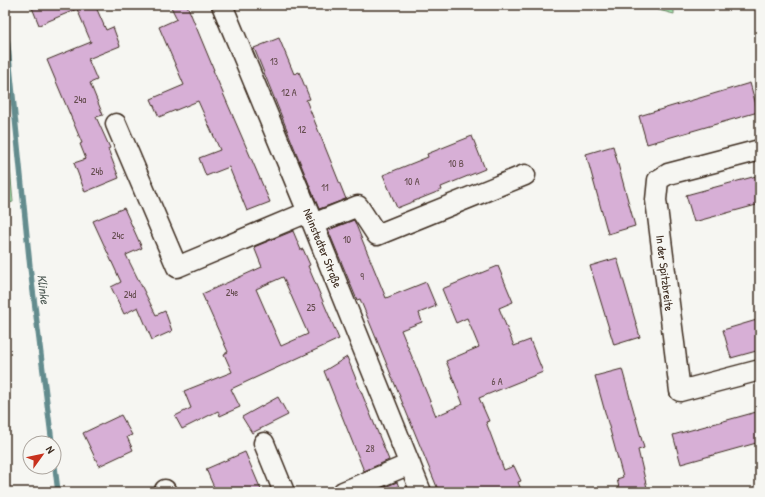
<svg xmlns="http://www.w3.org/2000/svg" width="765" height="497" viewBox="0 0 765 497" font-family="'Patrick Hand',sans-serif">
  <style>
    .green { fill: #a4e8b3; stroke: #708968 }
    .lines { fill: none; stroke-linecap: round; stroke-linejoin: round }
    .stream { stroke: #638c8e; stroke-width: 5.5 }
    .building { fill: #d7afd6; stroke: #3b2a1e; fill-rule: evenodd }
    .minor-casing { stroke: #3b2a1e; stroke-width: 23 }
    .minor { stroke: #f6f6f2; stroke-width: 20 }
    .labels { text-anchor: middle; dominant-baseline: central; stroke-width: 4; stroke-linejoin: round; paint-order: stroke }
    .number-label { font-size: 10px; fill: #624b4c }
    .street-label { font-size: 12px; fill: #3b2a1e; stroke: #f6f6f2 }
    .water-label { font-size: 13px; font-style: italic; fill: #4f5b56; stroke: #f6f6f2 }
  </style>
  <rect width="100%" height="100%" fill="#f6f6f2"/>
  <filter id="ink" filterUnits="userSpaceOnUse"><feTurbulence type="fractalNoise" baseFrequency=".025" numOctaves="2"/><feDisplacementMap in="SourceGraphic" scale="8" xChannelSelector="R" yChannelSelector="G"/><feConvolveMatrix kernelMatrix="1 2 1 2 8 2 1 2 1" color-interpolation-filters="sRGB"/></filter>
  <g filter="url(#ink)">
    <path class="green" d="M639,5H674V14Z
      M5,109L13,202L5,204Z"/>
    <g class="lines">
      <path class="stream" d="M5,17L30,267L52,443
        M54,459L58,492"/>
    </g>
    <path class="building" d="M31,5H95L106,30L113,27L120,46L88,59L97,80L90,83L103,115L96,117L110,148L108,149L119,178L85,192L74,163L86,159L80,144L82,143L47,60L91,42L77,9L39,25Z
      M170,5H187L214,70H213L270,202L247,211L229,167L206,176L199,158L220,150L198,101L159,117L151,99L184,85L159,27L177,19Z
      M279,38L294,74L299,72L310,99L306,100L346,199L319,209L254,48Z
      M750,83L758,112L647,144L639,116Z
      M472,136L485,169L441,187L442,190L397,208L383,175L428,157L427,154Z
      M613,146L635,226L608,234L586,154Z
      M760,175V204L694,222L686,195Z
      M124,208L142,248L126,255L156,315L165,311L172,331L152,340L138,307L124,314L111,287L121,282L93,221Z
      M354,220L386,298L426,282L436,306L419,313L422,322L401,330L436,416L463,404L446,361L479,347L467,318L456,323L442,289L498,266L513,302L499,308L514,346L530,340L543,372L479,398L489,421L486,422L504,470L514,466L521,481L518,482L522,492H439L360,299L357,300L328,230Z
      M293,231L301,250L303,249L310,265L308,266L339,339L231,389L240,407L220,416L218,411L182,429L175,416L191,408L184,391L232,372L224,354L228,352L202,294L262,267L254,247ZM283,277L308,334L281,346L256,289Z
      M617,258L640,337L614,345L590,266Z
      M760,319V350L731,358L723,330Z
      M347,357L389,460L364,471L324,371Z
      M622,369L644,448L638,450L648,492H620L617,479L623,477L595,376Z
      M278,397L288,415L252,433L242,417Z
      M760,411V442L681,464L673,435Z
      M121,415L132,435L127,437L133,450L99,466L83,433Z
      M245,452L262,492H216L206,469Z
      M397,482L401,492H373Z"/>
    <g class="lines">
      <defs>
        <path id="minor" d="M222,5L313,224L421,492
          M116,124L177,267L308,212
          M760,150L668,174L658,180L656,200L680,391L760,370
          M313,224L358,206L377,235L525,175
          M264,443L284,492
          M165,490L166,492
          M343,492L410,464"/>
      </defs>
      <use href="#minor" class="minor-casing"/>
      <use href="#minor" class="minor"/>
    </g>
  </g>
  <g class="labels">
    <g class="number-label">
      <text x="274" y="61">13</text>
      <text x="289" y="92">12 A</text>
      <text x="80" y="99">24a</text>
      <text x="302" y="129">12</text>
      <text x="456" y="163">10 B</text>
      <text x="97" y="171">24b</text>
      <text x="412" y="181">10 A</text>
      <text x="325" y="187">11</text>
      <text x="118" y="235">24c</text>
      <text x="347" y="239">10</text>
      <text x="362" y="276">9</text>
      <text x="232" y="292">24e</text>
      <text x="130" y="294">24d</text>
      <text x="311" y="307">25</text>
      <text x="497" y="381">6 A</text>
      <text x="370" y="448">28</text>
    </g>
    <g class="street-label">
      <text transform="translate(323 248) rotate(68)">Neinstedter Straße</text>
      <text transform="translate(665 273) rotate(83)">In der Spitzbreite</text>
    </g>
    <g class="water-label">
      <text transform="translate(44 289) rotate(83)">Klinke</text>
    </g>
  </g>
  <rect width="765" height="497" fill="none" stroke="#f6f6f2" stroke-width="20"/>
  <rect x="10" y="10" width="745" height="477" fill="none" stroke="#3b2a1e" stroke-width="1.5" filter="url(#ink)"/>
  <g transform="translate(42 455) rotate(57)"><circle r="19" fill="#f6f6f2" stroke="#aba49d"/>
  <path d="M0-3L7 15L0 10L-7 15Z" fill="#c8321e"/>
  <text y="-6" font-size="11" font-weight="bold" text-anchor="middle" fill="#3b2a1e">N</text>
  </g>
</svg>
